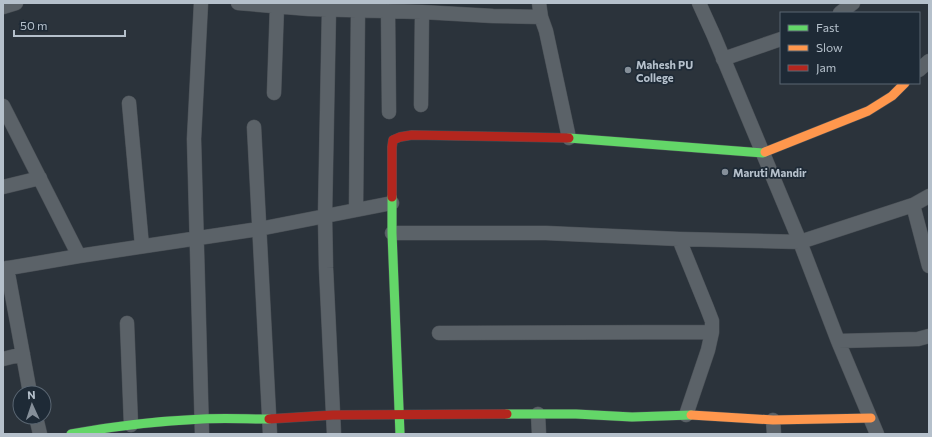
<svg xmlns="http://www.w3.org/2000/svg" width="932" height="437" viewBox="0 0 932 437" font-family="Commissioner,sans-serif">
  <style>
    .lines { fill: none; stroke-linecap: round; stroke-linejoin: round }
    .street-casing { stroke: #494f55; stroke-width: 15 }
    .fast-casing { stroke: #494f55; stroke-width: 10 }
    .slow-casing { stroke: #494f55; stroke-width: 10 }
    .jam-casing { stroke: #494f55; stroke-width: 10 }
    .street { stroke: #5b6268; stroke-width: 14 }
    .fast { stroke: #63d668; stroke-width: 9 }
    .slow { stroke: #ff974d; stroke-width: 9 }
    .jam { stroke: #b3261e; stroke-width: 9 }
    .poi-dot { fill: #858f99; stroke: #1e2a36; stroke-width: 1.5 }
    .labels { text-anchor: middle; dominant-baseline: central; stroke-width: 3.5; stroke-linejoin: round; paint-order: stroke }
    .poi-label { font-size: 11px; font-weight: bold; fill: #b5c0cb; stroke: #1e2a36; text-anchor: start }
  </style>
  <rect width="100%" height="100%" fill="#2b333b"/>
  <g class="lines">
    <defs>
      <path id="street" d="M201,3L194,139L202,434
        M238,3L309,9L422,12L493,16L541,17L546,31L569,138
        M539,3L541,17
        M699,3L714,36L800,242L838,341L877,434
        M3,7L16,3
        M329,9L325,216L326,268L334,434
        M388,11L389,112
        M840,13L853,3
        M723,59L781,39
        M919,70L929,61
        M274,93L277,6
        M129,103L142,246
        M421,105L422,12
        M3,106L79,256
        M254,127L270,434
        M3,187L40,178
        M913,205L929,266
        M356,210L358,10
        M392,233H546L679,239L800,242L913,205L929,196
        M679,239L707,308L712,321V332L708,350L686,415
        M7,268L30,393
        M3,269L79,256L259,229L392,203
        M127,323L131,425
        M439,333L712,332
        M838,341L918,339L929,336
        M3,359L23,354
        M538,414L539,434
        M36,417L40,434
        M773,420L774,434"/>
      <path id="fast" d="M569,138L763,153L765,152
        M392,197V233L400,434
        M507,414H576L632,417L691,415
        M71,434C114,426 158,421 202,419C224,418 247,419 269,419"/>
      <path id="slow" d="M765,152L868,111L892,96L905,83
        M691,415L773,420L871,418"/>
      <path id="jam" d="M392,197V147L393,140L400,137L412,135L569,138
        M269,419L333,415L507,414"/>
    </defs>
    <use href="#street" class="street-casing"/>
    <use href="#fast" class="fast-casing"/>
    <use href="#slow" class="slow-casing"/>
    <use href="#jam" class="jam-casing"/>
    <use href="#street" class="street"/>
    <use href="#fast" class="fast"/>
    <use href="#slow" class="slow"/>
    <use href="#jam" class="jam"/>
  </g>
  <g class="poi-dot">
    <circle cx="628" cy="70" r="4"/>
    <circle cx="725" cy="172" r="4"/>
  </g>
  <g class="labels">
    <g class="poi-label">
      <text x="636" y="64">Mahesh PU<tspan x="636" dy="13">College</tspan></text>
      <text x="733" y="172">Maruti Mandir</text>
    </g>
  </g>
  <rect width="932" height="437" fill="none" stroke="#b5c0cb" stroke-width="8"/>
  <rect x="780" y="12" width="140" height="72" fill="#1e2a36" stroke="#5a6672"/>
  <rect x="788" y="25" width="20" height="6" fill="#63d668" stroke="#5a6672"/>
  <text x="816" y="32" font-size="12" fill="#b5c0cb">Fast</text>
  <rect x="788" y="45" width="20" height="6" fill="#ff974d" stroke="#5a6672"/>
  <text x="816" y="52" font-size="12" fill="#b5c0cb">Slow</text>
  <rect x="788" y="65" width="20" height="6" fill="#b3261e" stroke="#5a6672"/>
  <text x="816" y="72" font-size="12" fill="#b5c0cb">Jam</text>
  <g transform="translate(32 405) rotate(357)"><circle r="19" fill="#1e2a36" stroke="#5a6672"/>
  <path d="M0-3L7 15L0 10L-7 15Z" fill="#858f99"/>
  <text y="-6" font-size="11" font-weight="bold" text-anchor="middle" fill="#b5c0cb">N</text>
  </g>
  <path d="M14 30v6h111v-6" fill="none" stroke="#b5c0cb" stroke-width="2"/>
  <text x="20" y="30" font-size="12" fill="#b5c0cb" stroke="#1e2a36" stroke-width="3" paint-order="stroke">50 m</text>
</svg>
